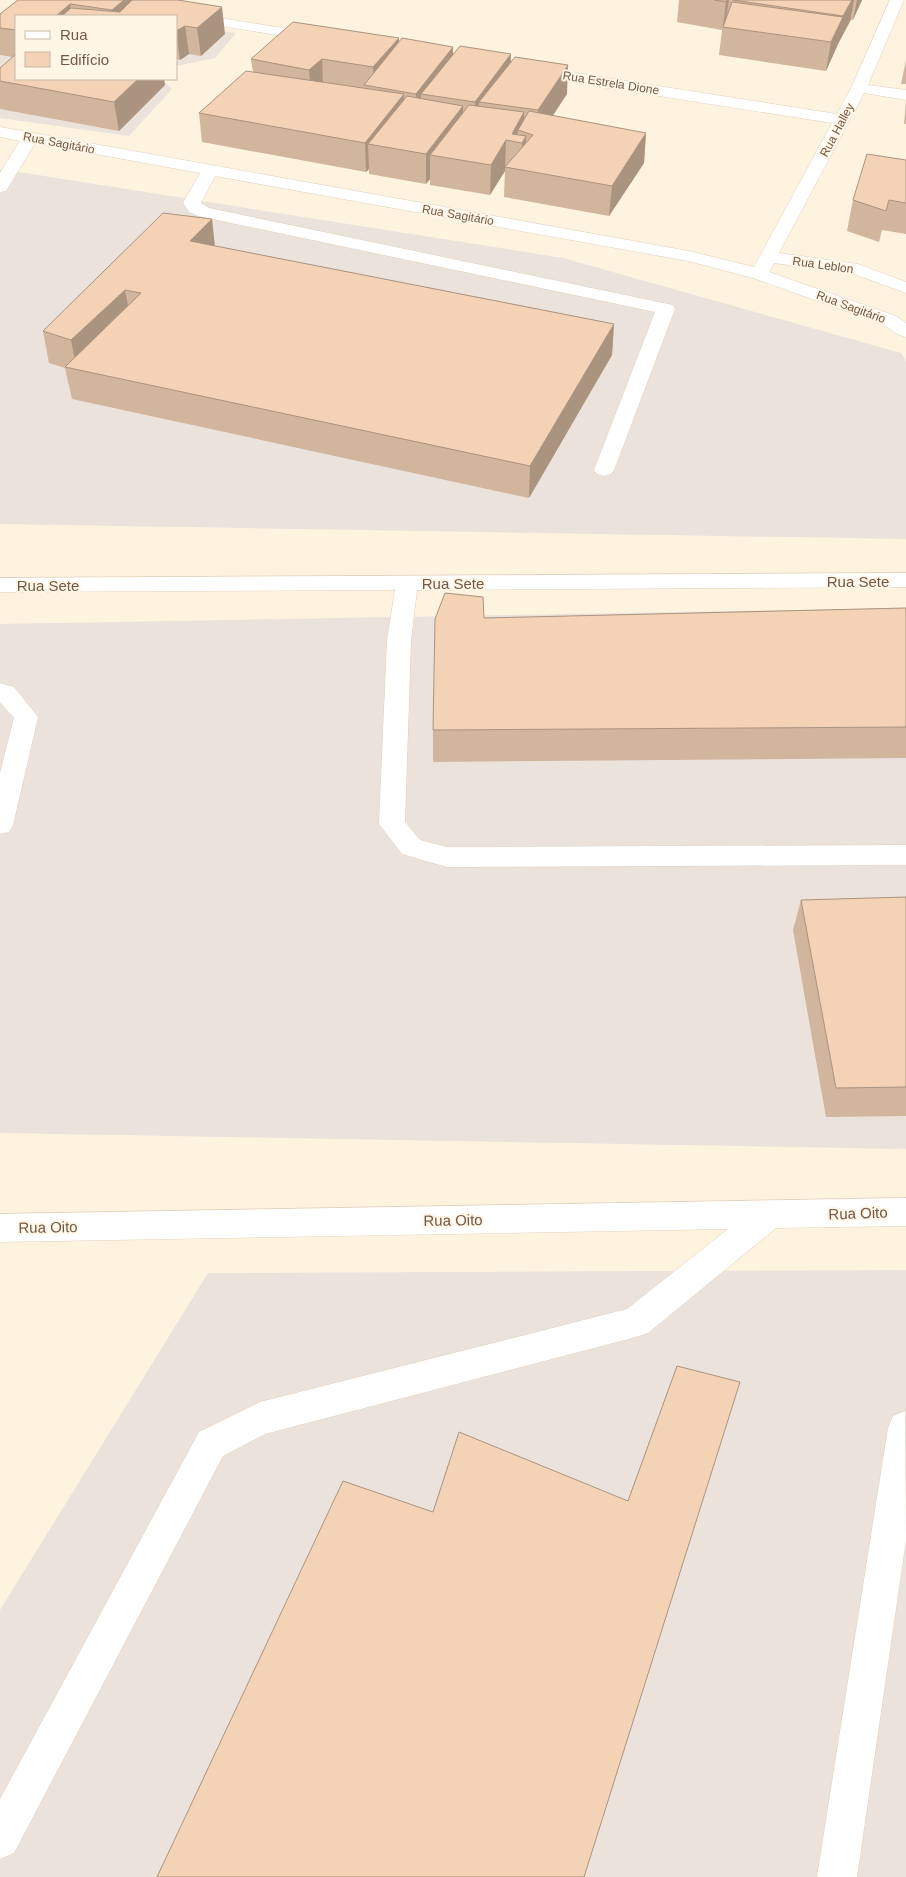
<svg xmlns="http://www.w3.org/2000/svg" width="906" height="1877" viewBox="0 0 906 1877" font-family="Helvetica,sans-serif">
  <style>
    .industrial { fill: #ebe3db }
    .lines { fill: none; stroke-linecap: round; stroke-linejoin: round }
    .minor-casing { stroke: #e1cfbb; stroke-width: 1 }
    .minor { fill: #fff; fill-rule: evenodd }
    .wall { fill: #d1b59d }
    .shaded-wall { fill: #aa937f }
    .building { fill: #f3d2b6; stroke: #aa937f }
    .labels { text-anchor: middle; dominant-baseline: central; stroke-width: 4; stroke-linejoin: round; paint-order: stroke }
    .far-street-label { font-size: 12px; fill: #735947; stroke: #fff6e6 }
    .street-label { font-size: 15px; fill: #735947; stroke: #fff6e6 }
  </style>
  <rect width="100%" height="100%" fill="#fdf3df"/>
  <path class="industrial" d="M16,24V79H162L172,89L129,136L0,118V36Z
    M176,24L236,33L215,58L176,66Z
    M0,169L563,258L901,353L906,361V539L0,524Z
    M906,608V1149L0,1133V624Z
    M906,1270V1877H0V1610L208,1273Z"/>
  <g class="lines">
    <defs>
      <path id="minor" d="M890,0H904L868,85L906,90V100L864,93L779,253L858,264L906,282V293L854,274L774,263L769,272L896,316L906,323V337L899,335L882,324L753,278L688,261L215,176L201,203L209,208L673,305L675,309L614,470L611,474L604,476L597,474L594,470L655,312L198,216L189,212L183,203L200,173L35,143L6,191L0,192V173L20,141L0,137V127L689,251L754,267L832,123L531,76L526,74L523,71L526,68L531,66L837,114L851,88Z
        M188,13L321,34L326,35L328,38L326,41L321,42L183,20L181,17L183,14Z
        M906,573V587L417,590L411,640L405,822L420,840L447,847L906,845V865L447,867L402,854L379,824L387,640L395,590L0,592V578Z
        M0,683L14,687L38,717L13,825L9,832L0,834V773L14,718L0,702Z
        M906,1198V1226L776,1228L648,1333L636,1337L265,1434L223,1456L14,1853L0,1859V1799L199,1432L260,1402L627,1309L728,1229L0,1242V1214Z
        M905,1411L906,1540L857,1877H817L888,1428L893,1416Z"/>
    </defs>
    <use href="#minor" class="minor-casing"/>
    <use href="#minor" class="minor"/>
  </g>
  <path class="wall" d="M18,0H178L225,34L201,56L189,54L180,60L176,59V16H16V79H164L165,85L119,131L0,109V68L13,57L0,55V14Z
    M679,0H862L853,20H851L838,44L826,71L719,55L722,30L677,22Z
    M399,38V43L453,55L511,61L567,94L552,116L646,133L644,163L609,216L504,197L505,171L490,195L430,185V179L426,184L369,174V169L366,172L202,142L199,113L253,72L251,59Z
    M906,60V84H901Z
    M906,101V124H904Z
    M906,160V234L882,230L879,242L847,231L853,200Z
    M212,219L215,246L614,324L612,355L529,498L72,399L65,368L49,363L43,331Z
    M906,608V758L433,762V730L484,618Z
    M906,897V1116L826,1117L793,930L801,900Z"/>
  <path class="shaded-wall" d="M124,0H135L138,16H113L112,10Z
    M727,0H729L725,25L723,27L726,2Z
    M852,0H854L850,21L838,44L826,71L831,42L843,16Z
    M857,0H862L853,20Z
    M70,4L72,16H56Z
    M222,7L225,34L201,56L197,28Z
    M185,26L189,54L180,60L176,31Z
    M399,38V66L374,87L373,67Z
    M453,47V75L421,94V117L416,123V94Z
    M511,54L510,83L479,102L478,126L474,131L475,102Z
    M322,59L323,87L311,99L309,70Z
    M568,65L567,94L537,140L538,110Z
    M138,79H164L165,85L119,131L114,102Z
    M404,94V123L368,144L369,169L366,172L365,143Z
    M463,106V135L430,155V179L426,184V154Z
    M524,112V132L518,130L517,143L512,134Z
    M646,133L644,163L609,216L612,186Z
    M526,136L525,165L521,170L522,143Z
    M506,140L505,171L490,195L491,165Z
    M212,219L215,249L190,241Z
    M125,290L131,321L77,370L71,340Z
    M614,324L612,355L529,498L530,466Z"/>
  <path class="building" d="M18,0H124L112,10L70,4L56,16H16V30L0,28V14Z
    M132,0H178L222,7L197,28L185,26L176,31V16H62L71,8L120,12Z
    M714,0H727L726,2Z
    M733,0H852L843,16Z
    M732,2L843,17L831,42L723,27Z
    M293,22L399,38L373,67L322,59L309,70L251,59Z
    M402,38L453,47L416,94L364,85Z
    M460,46L511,54L475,102L421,94Z
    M16,54V79H138L114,102L0,81V68Z
    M515,57L568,65L538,110L479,102Z
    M246,71L404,94L365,143L199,113Z
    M407,96L463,106L426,154L368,144Z
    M469,105L524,112L512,134L526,136L522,143L506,140L491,165L430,155Z
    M529,111L646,133L612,186L505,167L533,135L518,130Z
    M867,154L906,160V203L889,200L886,211L853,200Z
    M163,213L212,219L190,241L614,324L530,466L65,367L141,293L125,290L71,340L43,331Z
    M445,593L483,597L484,618L906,608V727L433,730L435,619Z
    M906,897V1087L836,1088L801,900Z
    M677,1366L740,1382L584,1877H157L343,1481L433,1512L459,1432L628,1501Z"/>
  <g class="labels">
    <g class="far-street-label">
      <text transform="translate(611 83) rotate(9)">Rua Estrela Dione</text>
      <text transform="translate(837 130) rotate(-62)">Rua Halley</text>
      <text transform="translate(59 143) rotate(11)">Rua Sagitário</text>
      <text transform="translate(458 215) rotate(10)">Rua Sagitário</text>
      <text transform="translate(823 265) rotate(8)">Rua Leblon</text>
      <text transform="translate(851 307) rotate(20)">Rua Sagitário</text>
    </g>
    <g class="street-label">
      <text x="858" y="581">Rua Sete</text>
      <text x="453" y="583">Rua Sete</text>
      <text x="48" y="585">Rua Sete</text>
      <text transform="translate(858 1213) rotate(-2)">Rua Oito</text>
      <text transform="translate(453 1220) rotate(-1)">Rua Oito</text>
      <text transform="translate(48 1227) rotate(-1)">Rua Oito</text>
    </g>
  </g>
  <rect x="15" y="15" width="162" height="65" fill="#fff6e6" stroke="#c7b7a6"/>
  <rect x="25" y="31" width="25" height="8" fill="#ffffff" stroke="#c7b7a6"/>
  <text x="60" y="40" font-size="15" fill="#735947">Rua</text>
  <rect x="25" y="52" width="25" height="15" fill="#f3d2b6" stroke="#c7b7a6"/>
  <text x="60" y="65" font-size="15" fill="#735947">Edifício</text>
</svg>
